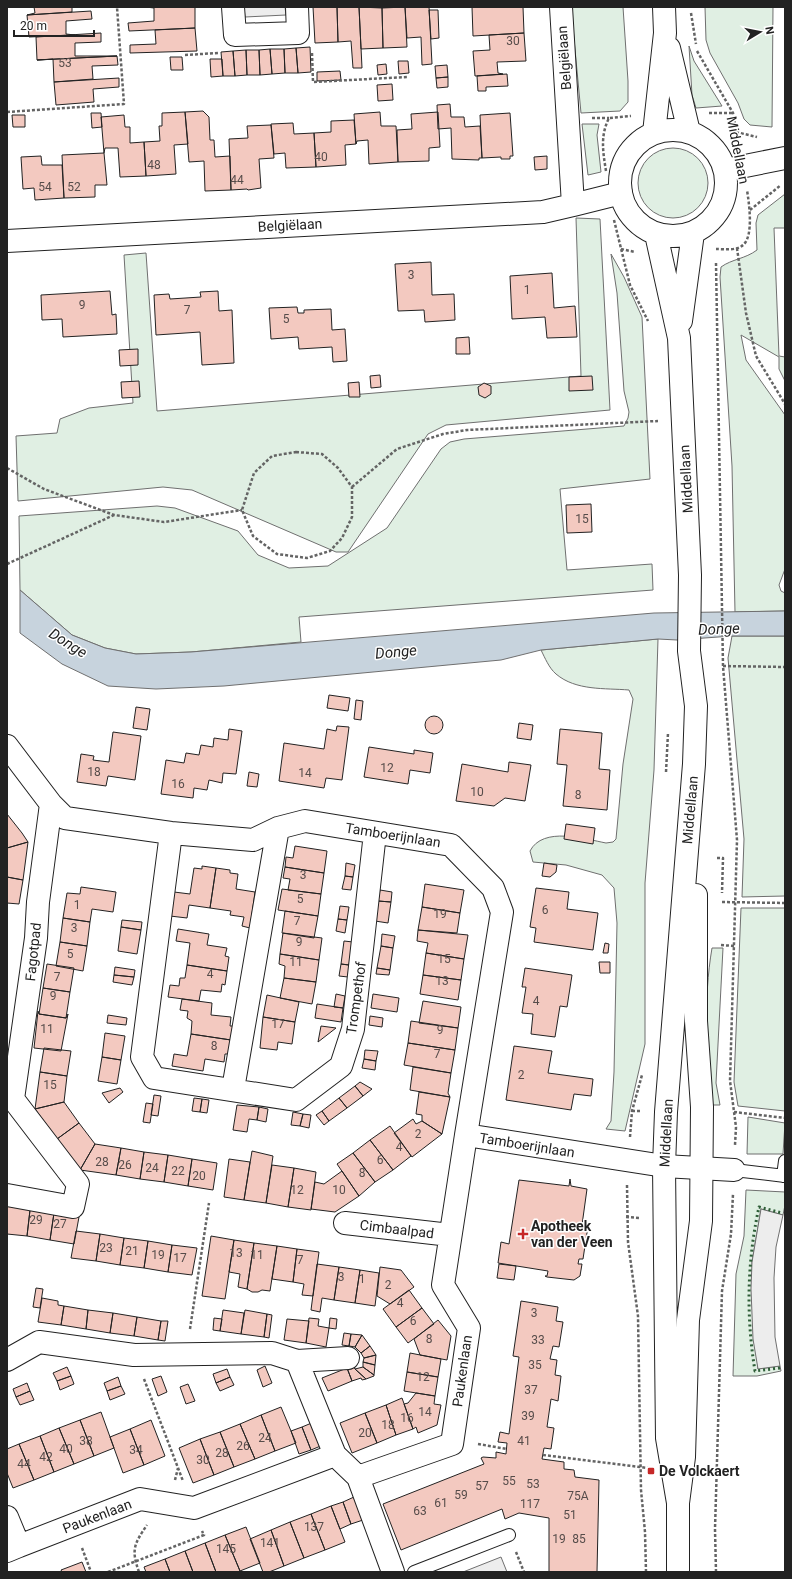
<svg xmlns="http://www.w3.org/2000/svg" width="792" height="1579" viewBox="0 0 792 1579" font-family="Roboto,sans-serif">
  <style>
    .green { fill: #e0efe3; stroke: #6f6f6f }
    .parking { fill: #ededed; stroke: #6f6f6f }
    .water { fill: #c7d3dd; stroke: #6f6f6f }
    .building { fill: #f3c9c0; stroke: #222 }
    .lines { fill: none; stroke-linecap: round; stroke-linejoin: round }
    .lane-casing { stroke: #222; stroke-width: 14 }
    .street-casing { stroke: #222; stroke-width: 24 }
    .secondary-casing { stroke: #222; stroke-width: 24 }
    .path { stroke: #646464; stroke-width: 2.5; stroke-dasharray: 3 2; stroke-linecap: butt }
    .lane { stroke: #fff; stroke-width: 12 }
    .street { stroke: #fff; stroke-width: 22 }
    .secondary { stroke: #fff; stroke-width: 22 }
    .hedge { stroke: #2f5e38; stroke-width: 3; stroke-dasharray: 2 3; stroke-linecap: butt }
    .poi-dot { fill: #c62828; stroke: #fff; stroke-width: 1.5 }
    .labels { text-anchor: middle; dominant-baseline: central; stroke-width: 3; stroke-linejoin: round; paint-order: stroke }
    .number-label { font-size: 12px; fill: #564c4a }
    .street-label { font-size: 14px; fill: #222; stroke: #fff }
    .poi-label { font-size: 14px; font-weight: bold; fill: #222; stroke: #fff; text-anchor: start }
    .water-label { font-size: 15px; font-style: italic; fill: #222; stroke: #fff }
  </style>
  <rect width="100%" height="100%" fill="#fff"/>
  <path class="green" d="M571,7H623L628,81V102L620,111L581,113Z
    M705,7H773L772,127L750,125L744,119L738,103L710,53L706,40Z
    M689,46L694,61L722,106L696,108L692,95Z
    M582,124H599L597,135L601,172L588,175Z
    M638 183a35 35 0 1 1 70 0a35 35 0 1 1-70 0Z
    M785,194V228H774L779,356L785,357V381L779,369V357L741,335L746,360L785,415V569L779,585L781,591L785,593V611L735,612L732,466L720,277L721,267C732,259 745,259 757,250L756,223L758,215Z
    M576,218L600,219L610,410L446,425L428,434L348,552H336L192,490L163,487L18,501L16,436L57,433L60,419L89,408L133,403L124,255L146,253L157,411L581,376Z
    M611,254L624,277L642,317L650,479L560,489L567,570L652,564L653,590L299,617L301,642L191,652L136,654L105,648L72,635L20,590L19,516L157,506L175,508L238,531L258,555L289,568L328,566L387,528L441,449L450,442L464,439L624,426L628,418L629,412L624,391L617,293Z
    M732,636H785V896L742,897L744,839L728,658Z
    M658,639L654,770L645,883V1044L625,1131L606,1129L611,1121L614,1072L617,923L614,888L602,875L566,865L533,862L530,851C543,826 585,839 606,843L613,842L616,839L623,764L633,699L629,690C605,688 576,691 556,674C549,668 545,658 541,650Z
    M741,908H785V1111L738,1106L734,1082Z
    M712,948H723L716,1083L720,1105H710C707,1052 703,1001 712,948Z
    M748,1117L785,1123L783,1154H747Z
    M746,1190L785,1192V1205L783,1215L761,1209L752,1262L758,1369L780,1366L781,1371L757,1376H733L736,1274L744,1236Z"/>
  <path class="parking" d="M244,7H285L286,15L245,17Z
    M761,1209L783,1215L776,1247L774,1278L775,1337L780,1366L758,1369L753,1339L751,1289L752,1262Z
    M501,1557L507,1572H463Z"/>
  <path class="water" d="M20,590L72,635L105,648L136,654L191,652L654,613L785,611V636H732L677,640L658,639L541,650L501,660L224,686L156,689L108,686L62,664L20,633Z"/>
  <path class="building" d="M34,7H72V12L27,15L35,13Z
    M146,7H195V28L129,31L128,23L154,21V8Z
    M313,7H337L338,42L315,43Z
    M337,7H359L362,68H353L351,41L338,42Z
    M359,7L382,8L383,48L361,49Z
    M405,7H429L432,64L422,65L421,37L407,38Z
    M405,7L407,47L383,48L382,8Z
    M472,7H523L524,33L473,36Z
    M429,10H438L439,38L431,39Z
    M91,11L92,19L66,21V34L75,35L29,37L27,15Z
    M195,28L197,51L130,53V45L156,44L155,30Z
    M101,33V42L75,43V56H117L37,60L36,37Z
    M524,33L526,61L497,62L498,73L503,74L475,76L473,51L490,50L489,35Z
    M310,47L311,72L298,73L296,48Z
    M296,48L298,73H285L284,49Z
    M270,49H284L285,73L272,74Z
    M270,49L272,74L260,75L259,50Z
    M246,50L247,75L235,76L233,51Z
    M246,50H259L260,75H247Z
    M233,51L235,76H223L221,52Z
    M117,56L118,65L92,66L93,79L54,82L53,59L37,60Z
    M170,57H182L183,70H171Z
    M210,59H222L223,76L211,77Z
    M398,61H408L409,73L399,74Z
    M386,64L387,74L378,75L377,65Z
    M447,65L448,77L436,78L435,66Z
    M340,71L341,80L317,81V72Z
    M507,74L508,86L486,87V91H478L477,76Z
    M448,77V87L437,88L436,78Z
    M119,78V87L93,89L94,102L56,105L54,82Z
    M392,84L393,100L378,101L377,85Z
    M450,104L451,117H464L465,127L480,126L482,158H479V160L452,159L451,128L438,129L437,105Z
    M203,111L209,117L210,140H214L215,157L230,156L231,190L205,191L204,161L189,162L185,112Z
    M185,112L188,144L174,145L176,174L146,176L144,142L160,141L159,126H162V113Z
    M380,112L381,126H396L398,162L369,164L368,140L357,141L356,144L354,114Z
    M438,112L440,147L429,148V161L398,162L397,130L412,129L411,114Z
    M91,113H101L102,127L92,128Z
    M510,113L513,156H510V159H501V157L482,158L480,115Z
    M12,115H25V127H13Z
    M124,115L125,127H130V143L144,142L146,176L120,177L118,148H105L104,153L101,117Z
    M354,120L356,144L345,145L346,165L316,167L314,133L331,132V121Z
    M293,123L294,134L314,133L316,167L286,168L285,153L274,154L271,124Z
    M271,125L274,158L259,159L261,188L248,190L247,189L231,190L229,139L248,138L247,126Z
    M104,153L107,185H95V197L64,198L62,155Z
    M41,156L42,165H62L64,198L35,200L34,188L23,189L21,157Z
    M547,156V169L535,170L534,157Z
    M431,262L432,295L454,294L455,320L425,322L424,310L398,311L395,264Z
    M552,273L554,308L575,306L577,337L547,338L545,317L512,319L510,276Z
    M110,291L112,315L116,314L117,334L63,337L62,319L42,320L41,295Z
    M218,291L219,311L232,310L234,363L202,365L200,332L156,335L154,295L169,294L170,299L201,297L200,292Z
    M297,307L298,313H304V310L331,309L332,330L345,329L347,361L333,362L332,347L299,349L298,337L271,339L269,308Z
    M469,337L470,354H456V338Z
    M138,349V365L120,366L119,350Z
    M380,375L381,387L371,388L370,376Z
    M592,376L593,390L569,391V377Z
    M139,381L140,397L122,398L121,382Z
    M359,382L360,397H349L348,383Z
    M484,383L491,386V394L485,398L479,395L478,387Z
    M591,504L592,532L567,533L566,505Z
    M329,695L350,698L348,711L327,708Z
    M356,700L363,701L361,720L354,719Z
    M136,707L150,709L147,730L133,728Z
    M425 725a9 9 0 1 1 18 0a9 9 0 1 1-18 0Z
    M519,723L533,725L531,740L517,738Z
    M337,726L349,727L342,780L326,778L324,788L279,781L284,743L324,749L327,729L336,731Z
    M229,729L242,731L236,774L223,773L222,783L209,780L207,790L194,788L193,798L161,794L166,760L184,763L186,753L199,755L201,745L213,747L214,738L228,740Z
    M560,729L602,733L599,769L610,770L607,810L563,806L567,765L557,764Z
    M113,732L141,736L135,780L108,776L106,786L77,782L81,754L94,756L93,760L109,762Z
    M369,747L414,754V750L433,753L430,773L410,770L408,784L364,777Z
    M509,762L531,765L525,801L505,798L494,806L456,801L462,764L508,772Z
    M249,772L259,774L257,787L247,786Z
    M7,814L22,833L28,842L7,848Z
    M566,824L595,828L593,844L564,839Z
    M28,842L23,880L7,877V848Z
    M295,846L327,851L324,873L285,867L286,857L293,858Z
    M346,863L355,865L353,877L345,876Z
    M544,863L557,865L556,872L550,877L542,876Z
    M202,866L216,868L210,908L189,905L187,918L170,916L174,892L190,894L194,868L202,869Z
    M285,867L324,873L321,894L288,890L290,879L283,878Z
    M216,868L230,870V873L238,874L236,889L255,892L250,928L242,926L244,917L230,915L231,911L210,908Z
    M345,876L353,877L351,890L342,889Z
    M7,877L23,880L19,904L7,903Z
    M425,884L464,890L460,913L422,907Z
    M81,887L116,892L113,912L92,909L90,922L63,918L67,893L80,894Z
    M536,888L569,892L567,909L598,913L593,950L534,942L536,928L530,927Z
    M282,889L321,894L318,916L278,910Z
    M380,890L392,892L391,902L378,901Z
    M378,901L391,902L388,923L375,921Z
    M340,906L349,907L347,920L338,919Z
    M422,907L460,913L457,933L418,930Z
    M285,911L318,916L314,938L282,933Z
    M63,918L90,922L87,946L60,942Z
    M338,919L347,920L345,933L336,931Z
    M122,920L142,922L141,930L121,927Z
    M121,927L141,930L137,954L118,951Z
    M178,929L209,934L207,945L227,948L225,956L229,957L227,971L187,965L190,943L176,941Z
    M418,930L468,935L464,959L426,953L428,943L417,941Z
    M283,933L322,938L319,960L280,954Z
    M382,934L395,936L393,948L381,946Z
    M344,941L353,942L349,965L341,964Z
    M60,942L87,946L83,971L56,966Z
    M605,943L609,944L608,953H603Z
    M381,946L393,948L390,970L377,968Z
    M426,953L464,959L461,980L423,975Z
    M280,954L319,960L316,982L284,978L285,966L279,964Z
    M599,962H610V973H600Z
    M47,964L74,968L70,992L43,988Z
    M341,964L349,965L348,977L339,976Z
    M187,965L227,971L225,985L222,984L221,992L201,990L199,1001L168,997L170,985L179,986L180,978H185Z
    M115,967L135,970L134,977L114,975Z
    M377,968L390,970L389,975L376,974Z
    M525,968L572,975L567,1007L560,1006L555,1037L531,1034L533,1014L522,1013L526,987H522Z
    M114,975L134,977L132,985L113,982Z
    M423,975L461,980L458,1000L420,994Z
    M284,978L316,982L312,1004L280,998Z
    M43,988L70,992L66,1018L39,1014Z
    M336,994L345,996L343,1008L334,1007Z
    M373,994L399,998L397,1012L371,1008Z
    M267,995L299,1002L295,1022L263,1017Z
    M182,999L212,1003L211,1015L231,1017L230,1026H233L231,1040L191,1034L192,1021L187,1018L188,1011L180,1010Z
    M423,1001L461,1007L458,1028L419,1023Z
    M317,1004L343,1008L341,1022L315,1018Z
    M38,1011L39,1014L66,1018L68,1014L61,1051L34,1048Z
    M108,1015L127,1018L126,1025L107,1023Z
    M370,1016L383,1018L382,1027L369,1025Z
    M263,1017L295,1022L292,1044L278,1042L277,1050L260,1048Z
    M411,1021L458,1028L455,1050L408,1043Z
    M321,1026L336,1028L318,1042Z
    M105,1033L125,1036L121,1060L102,1057Z
    M191,1034L231,1040L229,1054H225L224,1062L205,1059L203,1071L172,1066L174,1054L187,1056Z
    M408,1043L455,1050L451,1073L404,1065Z
    M514,1046L552,1051L548,1073L593,1079L591,1096L574,1094L571,1110L506,1100Z
    M44,1048L71,1051L67,1076L40,1072Z
    M365,1050L378,1051L376,1061L364,1059Z
    M102,1057L121,1060L117,1084L98,1081Z
    M364,1059L376,1061L375,1070L362,1068Z
    M413,1067L451,1073L448,1093L450,1097L410,1090Z
    M40,1072L67,1076L64,1102L35,1109Z
    M360,1082L372,1089L363,1096L355,1086Z
    M355,1086L363,1096L347,1108L339,1098Z
    M120,1088L123,1092L109,1103L102,1093Z
    M419,1092L450,1097L442,1134L422,1121V1115L416,1114Z
    M154,1095L161,1096L158,1116L151,1115Z
    M194,1098L202,1099L200,1112L192,1111Z
    M339,1098L347,1108L329,1121L322,1111Z
    M202,1099L209,1100L207,1113L200,1112Z
    M64,1102L79,1123L57,1139L35,1109Z
    M146,1103L153,1104L150,1123L143,1122Z
    M237,1105L259,1107L257,1120L249,1119L247,1132L233,1130Z
    M259,1107L268,1109L266,1122L257,1120Z
    M322,1111L329,1121L324,1125L316,1115Z
    M293,1112L303,1114L300,1126L291,1125Z
    M303,1114L311,1115L309,1128L300,1126Z
    M413,1119L416,1124L422,1121L442,1134L412,1157L394,1133Z
    M79,1123L95,1144L80,1170L57,1139Z
    M390,1126L411,1156L393,1170L370,1140Z
    M370,1140L393,1170L375,1182L353,1153Z
    M95,1144L121,1148L116,1175L80,1170Z
    M121,1148L144,1152L140,1179L116,1175Z
    M252,1151L273,1156L266,1203L244,1200Z
    M144,1152L168,1155L164,1182L140,1179Z
    M353,1153L375,1182L359,1196L337,1164Z
    M168,1155L192,1159L188,1186L164,1182Z
    M192,1159L217,1163L213,1190L188,1186Z
    M229,1159L250,1162L244,1200L224,1197Z
    M272,1165L294,1168L288,1207L266,1203Z
    M294,1168L316,1172L311,1210L288,1207Z
    M342,1171L359,1196L335,1212L311,1209L315,1182L324,1184Z
    M570,1179L571,1186L587,1189L582,1225L587,1226V1224L588,1226L583,1259H579L578,1264H582L580,1276L574,1280L547,1277L545,1276H547L548,1271L498,1263L501,1242L509,1244L519,1180L569,1186Z
    M7,1205L30,1210L27,1236L7,1234Z
    M30,1210L54,1213L50,1240L27,1236Z
    M54,1213L79,1217L74,1244L50,1240Z
    M76,1231L100,1234L96,1261L71,1258Z
    M100,1234L124,1238L120,1265L96,1261Z
    M211,1236L234,1240L225,1299L202,1296Z
    M124,1238L148,1241L144,1268L120,1265Z
    M234,1240L254,1243L247,1289L238,1287L240,1274L229,1272Z
    M148,1241L172,1245L168,1272L144,1268Z
    M254,1243L277,1246L270,1291L262,1290L258,1292H252L247,1289Z
    M172,1245L197,1248L192,1275L168,1272Z
    M277,1246L297,1249L293,1282L272,1279Z
    M297,1249L319,1252L313,1296L302,1295L304,1284L293,1282Z
    M317,1264L339,1267L334,1300L322,1298L320,1312L311,1310Z
    M499,1264L516,1266L514,1280L497,1278Z
    M339,1267L360,1270L355,1303L334,1300Z
    M380,1267L401,1270L414,1287L390,1304L377,1296Z
    M360,1270L379,1273L375,1306L355,1303Z
    M36,1288L43,1289L40,1308L33,1307Z
    M409,1290L422,1308L396,1327L383,1309Z
    M42,1298L58,1301V1305L64,1306L61,1325L38,1322Z
    M521,1301L558,1307L556,1321L563,1322L559,1347L553,1346L550,1359L557,1360L555,1375L561,1376L558,1401L551,1399L547,1427L554,1428L551,1449L544,1448L542,1459L564,1462V1469L574,1470L575,1477L599,1480L597,1572H549V1518L519,1513L505,1519L502,1509L401,1550L383,1504L484,1464L481,1458L483,1457L496,1458V1452L506,1454L507,1443L498,1442L500,1432L509,1434L519,1357L513,1356Z
    M64,1306L88,1310L86,1329L61,1325Z
    M422,1308L434,1324L408,1343L396,1327Z
    M88,1310L113,1313L110,1333L86,1329Z
    M223,1310L244,1313L241,1334L220,1331Z
    M245,1310L267,1314L264,1337L241,1334Z
    M113,1313L137,1317L134,1336L110,1333Z
    M267,1314L272,1315L269,1338L264,1337Z
    M137,1317L161,1321L158,1340L134,1336Z
    M214,1318L222,1319L220,1331L213,1330Z
    M309,1318L319,1319L318,1326L329,1328L326,1347L306,1343Z
    M330,1318L337,1319L336,1329L329,1328Z
    M287,1319L309,1321L306,1343L284,1340Z
    M438,1320L451,1336L447,1360L420,1355L414,1339Z
    M161,1321H168L165,1341L158,1340Z
    M344,1333L351,1334L349,1346L342,1345Z
    M351,1334L362,1335L355,1347L349,1346Z
    M362,1335L370,1346L361,1353L355,1347Z
    M370,1346L376,1355L364,1358L361,1353Z
    M410,1353L441,1359L438,1377L407,1372Z
    M376,1355L375,1365L363,1362L364,1358Z
    M363,1362L375,1365L374,1375L363,1367Z
    M265,1366L272,1383L263,1387L257,1370Z
    M353,1366L355,1369L366,1379L362,1380L361,1378L352,1381L347,1368Z
    M67,1367L71,1376L57,1381L53,1373Z
    M363,1367L374,1375V1376L366,1379L355,1369Z
    M347,1368L352,1381L328,1391L322,1378Z
    M227,1369L230,1377L216,1383L213,1374Z
    M407,1372L438,1377L435,1396L404,1391Z
    M71,1376L74,1384L60,1390L57,1381Z
    M161,1376L167,1392L158,1396L152,1379Z
    M118,1377L121,1386L107,1391L104,1383Z
    M230,1377L234,1385L220,1391L216,1383Z
    M27,1383L30,1391L16,1397L13,1389Z
    M188,1384L195,1401L186,1404L180,1387Z
    M121,1386L125,1394L110,1400L107,1391Z
    M30,1391L34,1400L20,1405L16,1397Z
    M416,1393L435,1396L434,1404L441,1405L437,1425L418,1433L416,1427L413,1429L404,1404L408,1403Z
    M402,1398L413,1429L396,1435L386,1405Z
    M386,1405L396,1435L377,1443L365,1413Z
    M281,1407L296,1443L275,1451L261,1415Z
    M101,1412L114,1448L94,1456L80,1420Z
    M365,1413L377,1443L352,1453L340,1423Z
    M261,1415L275,1451L255,1459L240,1424Z
    M80,1420L94,1456L74,1464L59,1428Z
    M151,1420L165,1456L144,1465L130,1429Z
    M314,1422L323,1445L311,1450L302,1427Z
    M240,1424L255,1459L234,1467L220,1432Z
    M302,1427L311,1450L299,1454L291,1431Z
    M59,1428L74,1464L54,1472L40,1436Z
    M130,1429L144,1465L123,1473L110,1437Z
    M220,1432L234,1467L214,1475L200,1439Z
    M40,1436L54,1472L34,1480L19,1444Z
    M200,1439L214,1475L193,1483L179,1448Z
    M19,1444L34,1480L13,1488L7,1473V1449Z
    M354,1497L363,1520L351,1524L343,1502Z
    M343,1502L351,1524L340,1529L331,1506Z
    M331,1506L345,1542L325,1550L311,1514Z
    M311,1514L325,1550L304,1558L290,1522Z
    M290,1522L304,1558L284,1566L271,1530Z
    M246,1527L260,1563L240,1571L225,1535Z
    M271,1530L284,1566L269,1572H263L250,1539Z
    M225,1535L240,1571L238,1572H216L205,1543Z
    M205,1543L216,1572H193L185,1551Z
    M185,1551L193,1572H170L165,1559Z
    M165,1559L170,1572H146L144,1567Z
    M82,1562L86,1572H62L61,1570Z"/>
  <g class="lines">
    <defs>
      <path id="lane" d="M734,1170L785,1176
        M783,1176L785,1161
        M414,1572L509,1535"/>
      <path id="street" d="M233,7L235,35L298,33L297,7
        M725,170L785,158
        M573,205L621,193
        M7,241L543,212L573,205L561,7
        M7,746L51,804L65,818L171,833L253,840L278,828L305,821L451,845L493,888L502,912L466,1135L664,1166L734,1170
        M171,833L142,1057L154,1078L296,1100L341,1066L353,1029L375,833
        M233,1089L278,828
        M7,1195L73,1207L78,1184L13,1099L36,938L38,902L51,804
        M345,1223L450,1235
        M7,1360L39,1342L134,1355L272,1353L297,1361L335,1455L358,1477
        M297,1361L348,1358
        M7,1517L19,1546L7,1551
        M19,1546L140,1499L194,1508L335,1455
        M393,1572L358,1477L452,1444L469,1328L443,1285L466,1135"/>
      <path id="secondary" d="M669,48L689,132
        M620 183a53 53 0 1 1 106 0a53 53 0 1 1-106 0Z
        M654,133L665,33L664,7
        M656,234L679,338L690,575L689,651L696,706L694,764L666,1112L664,1166L667,1438L678,1503
        M681,321L693,233
        M678,1572V1503L684,1457L688,1320L701,1221L702,1107L696,1021V895"/>
    </defs>
    <use href="#lane" class="lane-casing"/>
    <use href="#street" class="street-casing"/>
    <use href="#secondary" class="secondary-casing"/>
    <path class="path" d="M691,13L696,44
      M697,51L733,113L738,142
      M312,53L313,82L407,77
      M185,55L218,53
      M7,112L124,104L117,7
      M709,113H732
      M592,118H609
      M736,132L757,137
      M606,171C603,152 600,136 609,118L631,116
      M750,210L781,185
      M614,220L630,285L648,321
      M737,248L746,313L756,356L785,404
      M621,249L635,252
      M716,249C724,249 737,251 743,245C754,236 749,203 747,190
      M716,263L723,666L737,840L730,1081L736,1127L735,1145
      M296,452L322,454L338,468L352,487V517L342,538L330,551L307,558L277,554L253,536L242,510L254,473L272,456Z
      M7,468L44,489L114,515L164,522L242,510
      M352,487L397,449L443,434L467,430L658,421
      M7,564L114,515
      M723,666L785,667
      M666,772L668,733
      M717,858H723L722,893
      M722,902L785,903
      M721,945L734,946
      M632,1111H642
      M734,1112L785,1118
      M630,1137L632,1111L642,1075
      M627,1185L628,1242L638,1316L641,1490L645,1532L646,1572
      M626,1217L640,1218
      M190,1329L209,1203
      M144,1379L183,1481
      M478,1444L507,1449
      M543,1455L648,1468
      M175,1480L178,1468
      M82,1548L91,1572
      M516,1552L524,1572
      M108,1572L204,1535L202,1531
      M139,1572C131,1550 134,1544 147,1525
      M716,1572L715,1529L722,1291L731,1234L733,1194"/>
    <use href="#lane" class="lane"/>
    <use href="#street" class="street"/>
    <use href="#secondary" class="secondary"/>
    <path class="hedge" d="M780,1368L755,1371C746,1316 747,1262 759,1207L782,1213"/>
  </g>
  <g class="poi-dot">
    <path d="M521 1228h4v4h4v4h-4v4h-4v-4h-4v-4h4z"/>
    <rect x="647" y="1467" width="8" height="8" rx="2"/>
  </g>
  <g class="labels">
    <g class="number-label">
      <text x="513" y="41">30</text>
      <text x="65" y="63">53</text>
      <text x="321" y="157">40</text>
      <text x="154" y="165">48</text>
      <text x="237" y="180">44</text>
      <text x="45" y="187">54</text>
      <text x="74" y="187">52</text>
      <text x="411" y="275">3</text>
      <text x="527" y="290">1</text>
      <text x="82" y="305">9</text>
      <text x="187" y="310">7</text>
      <text x="286" y="319">5</text>
      <text x="582" y="519">15</text>
      <text x="387" y="768">12</text>
      <text x="94" y="772">18</text>
      <text x="305" y="773">14</text>
      <text x="178" y="784">16</text>
      <text x="477" y="792">10</text>
      <text x="578" y="795">8</text>
      <text x="303" y="875">3</text>
      <text x="300" y="899">5</text>
      <text x="77" y="905">1</text>
      <text x="545" y="910">6</text>
      <text x="440" y="914">19</text>
      <text x="297" y="921">7</text>
      <text x="74" y="928">3</text>
      <text x="299" y="942">9</text>
      <text x="70" y="954">5</text>
      <text x="444" y="959">15</text>
      <text x="296" y="962">11</text>
      <text x="210" y="974">4</text>
      <text x="57" y="977">7</text>
      <text x="442" y="981">13</text>
      <text x="53" y="996">9</text>
      <text x="536" y="1001">4</text>
      <text x="278" y="1024">17</text>
      <text x="47" y="1029">11</text>
      <text x="440" y="1030">9</text>
      <text x="214" y="1046">8</text>
      <text x="437" y="1054">7</text>
      <text x="521" y="1075">2</text>
      <text x="50" y="1085">15</text>
      <text x="418" y="1134">2</text>
      <text x="399" y="1147">4</text>
      <text x="380" y="1160">6</text>
      <text x="102" y="1162">28</text>
      <text x="125" y="1165">26</text>
      <text x="152" y="1168">24</text>
      <text x="178" y="1171">22</text>
      <text x="362" y="1173">8</text>
      <text x="199" y="1176">20</text>
      <text x="297" y="1190">12</text>
      <text x="339" y="1190">10</text>
      <text x="36" y="1220">29</text>
      <text x="60" y="1224">27</text>
      <text x="106" y="1248">23</text>
      <text x="132" y="1251">21</text>
      <text x="236" y="1253">13</text>
      <text x="158" y="1255">19</text>
      <text x="257" y="1255">11</text>
      <text x="180" y="1258">17</text>
      <text x="300" y="1260">7</text>
      <text x="341" y="1277">3</text>
      <text x="362" y="1279">1</text>
      <text x="388" y="1285">2</text>
      <text x="400" y="1303">4</text>
      <text x="534" y="1313">3</text>
      <text x="413" y="1321">6</text>
      <text x="429" y="1339">8</text>
      <text x="538" y="1340">33</text>
      <text x="535" y="1365">35</text>
      <text x="423" y="1377">12</text>
      <text x="531" y="1390">37</text>
      <text x="425" y="1412">14</text>
      <text x="528" y="1416">39</text>
      <text x="407" y="1418">16</text>
      <text x="388" y="1425">18</text>
      <text x="365" y="1433">20</text>
      <text x="265" y="1438">24</text>
      <text x="86" y="1441">38</text>
      <text x="524" y="1441">41</text>
      <text x="243" y="1446">26</text>
      <text x="66" y="1449">40</text>
      <text x="136" y="1450">34</text>
      <text x="222" y="1453">28</text>
      <text x="46" y="1457">42</text>
      <text x="203" y="1460">30</text>
      <text x="24" y="1464">44</text>
      <text x="509" y="1481">55</text>
      <text x="533" y="1484">53</text>
      <text x="482" y="1486">57</text>
      <text x="461" y="1495">59</text>
      <text x="578" y="1496">75A</text>
      <text x="441" y="1503">61</text>
      <text x="530" y="1504">117</text>
      <text x="420" y="1511">63</text>
      <text x="570" y="1515">51</text>
      <text x="314" y="1527">137</text>
      <text x="559" y="1539">19</text>
      <text x="579" y="1539">85</text>
      <text x="270" y="1543">141</text>
      <text x="226" y="1549">145</text>
    </g>
    <g class="street-label">
      <text transform="translate(564 58) rotate(-94)">Belgiëlaan</text>
      <text transform="translate(738 150) rotate(79)">Middellaan</text>
      <text transform="translate(290 225) rotate(-3)">Belgiëlaan</text>
      <text transform="translate(686 479) rotate(-93)">Middellaan</text>
      <text transform="translate(690 810) rotate(-85)">Middellaan</text>
      <text transform="translate(393 835) rotate(9)">Tamboerijnlaan</text>
      <text transform="translate(33 952) rotate(-84)">Fagotpad</text>
      <text transform="translate(356 998) rotate(-82)">Trompethof</text>
      <text transform="translate(666 1133) rotate(-87)">Middellaan</text>
      <text transform="translate(527 1145) rotate(9)">Tamboerijnlaan</text>
      <text transform="translate(397 1229) rotate(7)">Cimbaalpad</text>
      <text transform="translate(462 1371) rotate(-82)">Paukenlaan</text>
      <text transform="translate(97 1516) rotate(-21)">Paukenlaan</text>
    </g>
    <g class="poi-label">
      <text x="531" y="1226">Apotheek<tspan x="531" dy="16">van der Veen</tspan></text>
      <text x="659" y="1471">De Volckaert</text>
    </g>
    <g class="water-label">
      <text transform="translate(719 629) rotate(-2)">Donge</text>
      <text transform="translate(68 643) rotate(32)">Donge</text>
      <text transform="translate(396 652) rotate(-5)">Donge</text>
    </g>
  </g>
  <rect width="792" height="1579" fill="none" stroke="#222222" stroke-width="16"/>
  <g transform="translate(760 32) rotate(80)" stroke="#ffffff" stroke-width="3" paint-order="stroke">
  <path d="M0-3L7 15L0 10L-7 15Z" fill="#222222"/>
  <text y="-6" font-size="11" font-weight="bold" text-anchor="middle" fill="#222222">N</text>
  </g>
  <path d="M14 30v6h80v-6" fill="none" stroke="#222222" stroke-width="2"/>
  <text x="20" y="30" font-size="12" fill="#222222" stroke="#ffffff" stroke-width="3" paint-order="stroke">20 m</text>
</svg>
